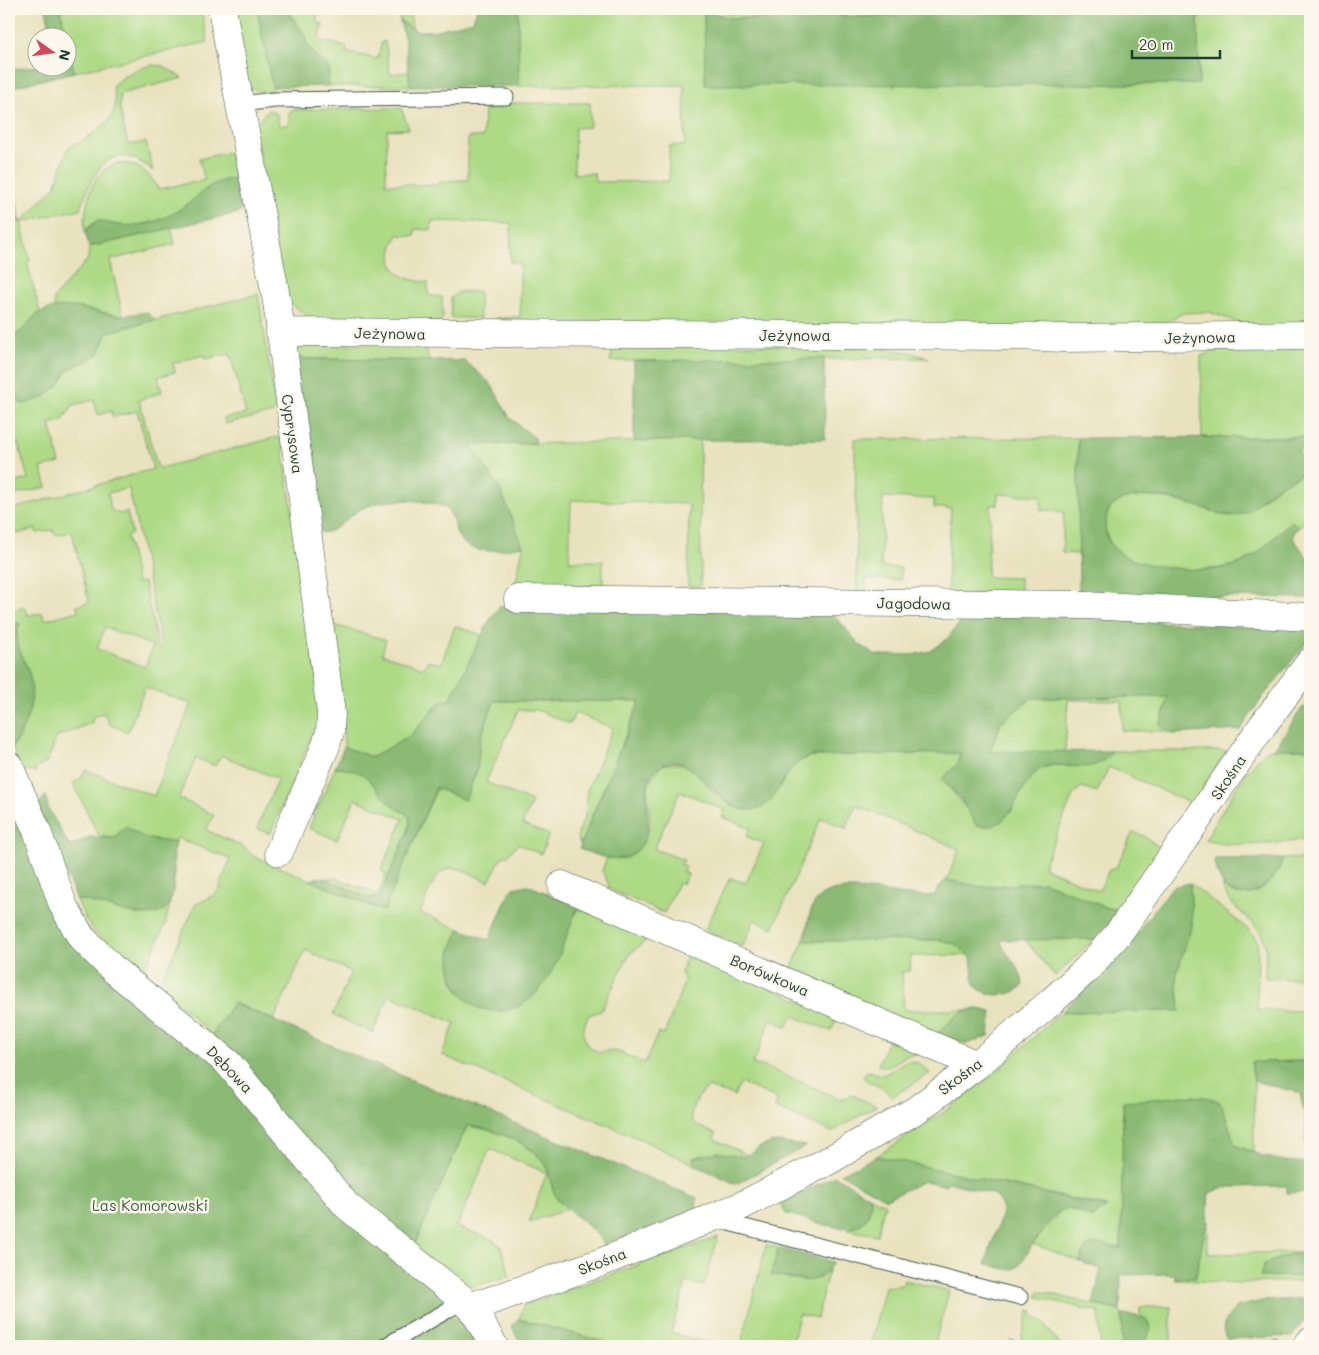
<svg xmlns="http://www.w3.org/2000/svg" width="1319" height="1355" viewBox="0 0 1319 1355" font-family="Mali,sans-serif">
  <style>
    .green { fill: #aeda86; stroke: #668c5d; fill-rule: evenodd }
    .forest { fill: #8aba73; stroke: #547c54 }
    .lines { fill: none; stroke-linecap: round; stroke-linejoin: round }
    .lane-casing { stroke: #3d5649; stroke-width: 17 }
    .street-casing { stroke: #3d5649; stroke-width: 29 }
    .lane { stroke: #fff; stroke-width: 15 }
    .street { stroke: #fff; stroke-width: 28 }
    .labels { text-anchor: middle; dominant-baseline: central; stroke-width: 5; stroke-linejoin: round; paint-order: stroke }
    .street-label { font-size: 15px; fill: #1f3d34; stroke: #fbf7ec }
    .park-label { font-size: 15px; fill: #3c5c44; stroke: #fbf7ec }
  </style>
  <rect width="100%" height="100%" fill="#fbf7ec"/>
  <filter id="ink" filterUnits="userSpaceOnUse"><feTurbulence type="fractalNoise" baseFrequency=".02" numOctaves="2"/><feDisplacementMap in="SourceGraphic" scale="10" xChannelSelector="R" yChannelSelector="G"/><feConvolveMatrix kernelMatrix="1 2 1 2 8 2 1 2 1" color-interpolation-filters="sRGB"/></filter>
  <filter id="wash" filterUnits="userSpaceOnUse"><feTurbulence type="fractalNoise" baseFrequency=".0096" numOctaves="4" result="noise"/><feDisplacementMap in="SourceGraphic" scale="20" xChannelSelector="R" yChannelSelector="G"/><feGaussianBlur stdDeviation="1.12" result="paint"/><feColorMatrix in="noise" values="0 0 0 0 0 0 0 0 0 0 0 0 0 0 0 0 0 1.4 0 .05"/><feComposite in="paint" operator="in"/></filter>
  <g filter="url(#wash)">
    <rect width="100%" height="100%" fill="#e9e2be"/>
    <path class="green" d="M60,9H201L208,42L74,72Z
      M231,9H257L273,90C262,93 256,91 246,85Z
      M287,9H319L316,22L323,24L319,40L347,47L346,52L377,59L382,42L385,41L390,74L409,72L410,86H328L329,70L326,63L317,57L308,46L304,34Z
      M398,9H409L413,30L400,21Z
      M518,9H718V14L792,12V9H836L837,12L897,11V9H903L899,16L851,17L823,12H798L781,18H727L704,11L705,84H1199L1198,9H1310V329L1259,330L1209,312L1183,313L1151,331L491,326L496,318L520,317V263L510,262L511,223L432,221L431,230L415,229V236L398,235C381,264 397,281 428,282V295L442,297L443,318L440,323L320,322L306,315L286,300L254,126L268,110L277,114L279,126L289,124V113L291,110L401,108L409,129L387,130L386,184L440,185V181L468,180V137H483L484,109H491L507,103H590V127L575,128L574,174L594,173L595,182L669,181V146L685,145L684,85L519,86Z
      M152,65L163,66L183,78L120,94V109L128,145L146,142L153,171C112,135 92,172 80,209L21,222L30,261L27,262L40,312L25,330L9,337V217L21,222L55,187L68,148C83,140 113,125 115,106C116,99 113,92 113,85C124,75 138,68 152,65Z
      M229,152L234,178C208,183 203,194 182,208C156,225 127,231 98,220L85,231C83,218 89,185 99,175C119,153 147,165 158,189L205,180L199,159Z
      M171,228L175,244L110,260L123,316L75,307L54,308V298L88,259L89,247Z
      M479,291L480,318H451V298L459,292Z
      M258,294L276,408L273,413L225,424L224,418L246,414L230,354L205,359L204,355L173,363L175,372L158,377L162,392L139,400L157,465L160,468L277,437L282,442L321,706L319,735L313,733L270,834L257,828L278,779L221,755L215,766L196,758L179,798L214,815L206,830L244,847L253,856L383,911L437,788L465,800L477,770L480,740L494,701H640L580,844L577,837L586,813L587,790L613,728L575,713L570,724L537,710H518L486,782L532,802L522,824L549,835L541,854L518,844L507,856L501,858L489,882C479,878 466,870 455,868C435,866 427,898 420,913L460,929L450,955L453,981L459,991L477,1008L497,1011L557,959L578,907L649,938L631,953L625,962L601,1011L589,1015C580,1029 581,1048 600,1052C605,1052 608,1050 612,1051C622,1051 635,1060 645,1063L658,1033L664,1035L685,980L681,973L688,953L838,1017L831,1031L793,1016L787,1027L771,1019L753,1064L765,1067L841,1099L847,1098L850,1094L876,1106L832,1132L775,1108L778,1099L741,1083L734,1096L709,1087C700,1094 682,1114 697,1125C702,1129 710,1131 716,1134L714,1139L750,1156L740,1157L717,1152L693,1158L695,1165L638,1138L442,1055L455,1023L389,995L373,1033L333,1015L351,972L305,950L274,1020L234,1003L212,1035L165,991V982L162,979L195,905L214,895L219,890L230,859L177,838L175,841C157,841 140,840 127,826L113,838L99,836L73,783L81,778L85,770L154,796L191,704L145,687L128,732L110,725L104,713L92,717L93,722L57,737L47,762L35,769L36,772L22,770L12,747L21,735L20,654L16,637L19,624L9,620L10,606L12,610L25,607L28,615L42,613L45,620L78,611L77,606L89,602L72,532L55,535L53,530L37,533L35,529L9,536V510L153,469L137,411L113,417L111,411L98,415L94,400L73,405L62,421L50,424L60,463L41,468L47,487L9,496V484L28,479L18,443L9,445V398L58,386L68,370L98,355L108,332ZM129,488L162,647V648H158L144,582L137,583L127,536L132,534L127,512L120,514L111,510L108,493ZM105,627L153,646L145,667L97,649Z
      M614,343L874,347L909,352L929,358L610,361Z
      M302,344H425L429,361L295,358L296,350Z
      M1310,346V437H1202L1201,356L1229,347Z
      M1078,438L1079,554L1062,553L1064,512L1041,510V496L998,494V505H991L987,577L1020,578V594L947,593L951,508H934V499L883,497L881,567L901,568V580L866,579V592H857L855,439Z
      M700,440L701,586H688L689,504L571,500L569,561H603V586H515L523,546L471,445Z
      M1310,443V465L1298,453L1300,446Z
      M1310,468V515L1299,527L1291,521C1277,534 1262,552 1245,561C1221,574 1145,572 1122,556C1112,548 1107,539 1105,527C1104,519 1108,509 1115,504C1136,488 1184,502 1207,509C1214,511 1223,516 1229,516C1250,515 1265,495 1281,485C1290,479 1301,475 1310,468Z
      M331,624L386,640L382,654L424,668L427,661L441,664L455,626L482,635L450,700L441,701L410,736L372,758L344,747L343,716Z
      M1169,697L1160,726L1165,731H1122V701L1068,700L1065,752L989,753L1002,721L1032,698Z
      M1270,749H1310V837C1292,845 1223,848 1205,840C1218,819 1251,758 1270,749Z
      M1112,751H1227L1192,804L1109,767L1097,792L1082,787L1074,793L1043,867L1099,891L1109,870L1116,868L1133,832L1144,836L1162,849L1124,907L1115,909L1107,908L1045,882L982,887L947,880L959,849L856,805L846,828L821,818L773,928L754,920L743,946L705,930L730,878L746,883L764,843L747,837L750,828L722,817L725,810L680,791L654,849L684,860L681,865L686,866L683,872L688,874L683,884L678,883L664,913L611,890L602,870L607,858H627C633,850 648,836 649,827C654,799 636,791 662,765C690,759 695,772 712,791C719,798 727,802 735,807L774,796L792,765L811,756L961,753L957,764L943,779L965,807L1011,812C1018,797 1024,779 1039,770C1061,756 1091,781 1112,751Z
      M335,768H348L365,774L380,793L409,815L410,823L408,831L380,896C362,901 335,881 315,878H336L378,894L386,874L381,871L403,819L355,799L337,840L309,828Z
      M1310,858V1061L1251,1062L1254,1081V1153L1235,1145L1221,1103L1216,1099L1194,1096L1123,1102L1121,1248C1105,1245 1081,1238 1081,1262L1033,1244L1061,1210L1067,1208L1091,1217L1097,1215L1106,1206L877,1156L956,1104L994,1074L1061,1012L1165,1011L1180,1005L1176,975L1192,925L1190,883L1250,931L1258,942L1257,1010L1303,1011V979L1265,978C1265,965 1268,950 1263,938C1255,917 1228,910 1222,885C1247,908 1274,885 1283,859Z
      M77,900C108,900 144,931 170,903L165,925L144,971L117,956L87,922Z
      M1024,939H1095L1055,976Z
      M941,940L955,944L970,955L911,956L910,971L902,972L904,1010H966L955,1017L938,1033L791,970L803,941Z
      M889,1038L920,1054L906,1056L888,1067L878,1065Z
      M908,1061L918,1063L930,1073L892,1097C884,1085 871,1086 863,1077L867,1071L883,1075Z
      M467,1126C491,1128 537,1144 547,1169C555,1186 553,1195 568,1209L529,1222L547,1173L490,1149L457,1227L493,1240L501,1246L510,1276L471,1287L413,1248Z
      M868,1196L885,1204L877,1235L847,1230L856,1227L871,1200Z
      M1208,1220V1254L1298,1252L1264,1264L1260,1277L1310,1276V1281L1240,1283L1175,1280V1278L1196,1277L1201,1241Z
      M718,1237L704,1286L686,1282L671,1333L724,1346H621L519,1319L524,1305Z
      M766,1245L778,1248L772,1275L803,1280L820,1278L829,1268L817,1318L799,1314L792,1346H741Z
      M904,1280L949,1291L934,1346H870L885,1287L903,1285Z
      M1039,1291L1120,1311L1122,1315V1346H1100L1099,1312L1037,1297Z
      M1140,1307H1171V1346H1143L1147,1340L1145,1319L1140,1315Z
      M1029,1310L1033,1311L1032,1316L1040,1319L1061,1346H1024L1020,1343L1019,1346H1010L1011,1340L1020,1342Z
      M1279,1341L1284,1346H1231Z"/>
    <path class="forest" d="M46,9H60L67,37H52Z
      M257,9H287L304,34L308,46L317,57L326,63L329,70L328,86L272,87Z
      M477,9H518L519,86H410L405,40L400,21L417,31H433L473,21Z
      M809,9L851,17L898,16L903,9H1198L1199,84L705,85L704,11L727,18H781Z
      M68,41L74,72L9,88V70L37,66L68,68Z
      M9,168L21,222L9,217Z
      M234,178L241,212L89,247L85,231L98,220C127,231 156,225 182,208C204,193 205,183 234,178Z
      M75,307L119,316L147,312L155,320L108,332L98,355L68,370L58,386L43,398L24,404L9,398V337C27,332 26,321 39,313C49,307 63,307 75,307Z
      M824,358L825,439L634,441V361Z
      M295,359L465,361L491,384L510,418L535,438L536,443L471,445L500,489L523,546C502,549 472,559 458,536C455,531 456,527 454,521C453,517 448,512 446,508C422,498 385,497 361,509C347,516 336,535 318,532Z
      M1310,437V443L1300,446L1298,453L1310,465V468C1298,477 1284,482 1271,491C1261,498 1254,510 1242,514C1231,518 1219,513 1209,510C1181,501 1144,488 1116,503C1109,506 1107,514 1106,521C1100,553 1137,563 1160,566C1186,570 1221,574 1245,561C1263,551 1277,534 1291,521L1299,527L1294,532L1293,538L1310,561V598L1079,595L1078,438Z
      M500,606L832,613L859,644L876,655H912L931,651L947,639L963,619L973,612L1306,630L1310,633V638L1262,698L1240,730L1173,734L1165,731L1160,726L1168,697L1032,698L1002,721L989,752L1112,751C1090,783 1059,754 1038,771C1015,789 1013,835 976,825L961,799L942,779L957,764L961,753L811,756C779,765 780,812 748,810C714,808 692,747 662,765C632,782 659,823 641,846C625,868 600,856 579,849L640,701H494L480,740L477,770L465,800L436,788L384,911L310,880C334,871 356,903 380,896L408,831L410,823L409,816C402,811 394,808 389,802C367,781 371,770 335,768L344,747L372,757L410,736L441,701L450,700L489,621Z
      M9,620L20,624C11,642 25,658 30,676C36,701 26,727 12,747L9,740Z
      M1303,707L1310,708V749H1274Z
      M9,794L40,878L443,1298L439,1307L372,1346H9Z
      M46,795L48,808L68,844L71,846L89,837L113,838L127,826C140,840 157,841 175,841C171,861 178,884 170,902C157,932 100,900 77,900L38,806Z
      M1215,859H1283C1269,900 1220,913 1215,859Z
      M947,880L982,887L1045,882L1107,908L1115,909L1124,907L1095,939L1000,940C1007,958 1022,966 1023,986C1008,998 988,998 974,985L971,957L955,944L941,940L803,941C810,927 806,912 818,899C839,876 908,901 935,895L942,883Z
      M1190,883L1192,925L1176,975L1180,1011L1061,1012L1116,960L1172,887Z
      M528,885L578,907C565,936 557,976 531,998C495,1028 449,1004 450,957C450,948 456,937 460,929L489,940L509,893L513,888Z
      M233,1003L442,1093L697,1198L696,1212L604,1244C592,1225 571,1215 557,1198C551,1190 551,1178 547,1168C537,1144 492,1128 467,1126L413,1248L356,1205L212,1035Z
      M979,1009L992,1012L989,1036L966,1044L938,1033C951,1020 960,1009 979,1009Z
      M1310,1061V1147L1305,1142L1306,1123L1300,1093L1254,1081L1251,1062Z
      M1182,1096L1206,1097L1221,1103L1235,1145C1259,1156 1284,1164 1310,1162V1192L1287,1193V1186L1226,1187L1209,1193C1207,1203 1209,1212 1207,1222C1203,1240 1199,1258 1196,1277L1175,1278V1274L1121,1275L1120,1311L1093,1304L1101,1269L1081,1262L1085,1248C1095,1240 1110,1247 1121,1248L1123,1102Z
      M774,1142L806,1146L736,1184L695,1165L693,1158L717,1152L745,1157L762,1146Z
      M877,1156L1107,1207L1091,1217C1084,1215 1072,1208 1065,1209C1051,1211 1027,1255 1018,1267L1011,1270L985,1264L1001,1217L1002,1206L995,1195L949,1182L944,1185L924,1181L886,1199L841,1174Z
      M835,1176L868,1196L871,1200C870,1250 813,1218 786,1214L780,1203Z
      M778,1248L833,1262C816,1291 799,1278 771,1275Z
      M1310,1251V1276L1260,1277L1264,1264L1289,1255Z
      M1310,1298V1312L1292,1336L1227,1339C1218,1327 1228,1315 1237,1307L1262,1301Z
      M1122,1315C1146,1315 1159,1322 1143,1346H1122Z
      M452,1318L463,1319L485,1346H400L445,1319Z
      M519,1319L621,1346H521L512,1326Z"/>
  </g>
  <g filter="url(#ink)">
    <g class="lines">
      <defs>
        <path id="lane" d="M241,104L275,100L506,97
          M713,1219L1020,1297
          M385,1346L455,1306L468,1304"/>
        <path id="street" d="M222,9L277,302L331,713L330,732L325,748L279,852
          M280,332L1015,336L1064,338L1310,335
          M518,599L1086,605L1310,617
          M9,766L37,831L63,905L81,937L114,970L228,1063L347,1206L461,1298L476,1314L494,1346
          M562,885L977,1065
          M468,1304L484,1303L602,1262L741,1206L828,1161L916,1110L977,1065L1052,1001L1087,969L1118,934L1263,725L1310,662
          M1307,1346L1310,1342"/>
      </defs>
      <use href="#lane" class="lane-casing"/>
      <use href="#street" class="street-casing"/>
      <use href="#lane" class="lane"/>
      <use href="#street" class="street"/>
    </g>
  </g>
  <g class="labels">
    <g class="street-label">
      <text transform="translate(390 333) rotate(1)">Jeżynowa</text>
      <text x="795" y="335">Jeżynowa</text>
      <text transform="translate(1200 337) rotate(-1)">Jeżynowa</text>
      <text transform="translate(293 434) rotate(82)">Cyprysowa</text>
      <text transform="translate(914 603) rotate(1)">Jagodowa</text>
      <text transform="translate(1228 777) rotate(-56)">Skośna</text>
      <text transform="translate(770 975) rotate(23)">Borówkowa</text>
      <text transform="translate(230 1069) rotate(46)">Dębowa</text>
      <text transform="translate(960 1076) rotate(-37)">Skośna</text>
      <text transform="translate(602 1261) rotate(-21)">Skośna</text>
    </g>
    <g class="park-label">
      <text x="150" y="1205">Las Komorowski</text>
    </g>
  </g>
  <rect width="1319" height="1355" fill="none" stroke="#fbf7ec" stroke-width="30"/>
  <g transform="translate(52 52) rotate(104)"><circle r="24" fill="#fbf7ec" stroke="#a3ada2"/>
  <path d="M0-4L9 19L0 12L-9 19Z" fill="#d1495b"/>
  <text y="-8" font-size="14" font-weight="bold" text-anchor="middle" fill="#1f3d34">N</text>
  </g>
  <path d="M1132 50v8h88v-8" fill="none" stroke="#1f3d34" stroke-width="2.5"/>
  <text x="1139" y="50" font-size="15" fill="#1f3d34" stroke="#fbf7ec" stroke-width="4" paint-order="stroke">20 m</text>
</svg>
